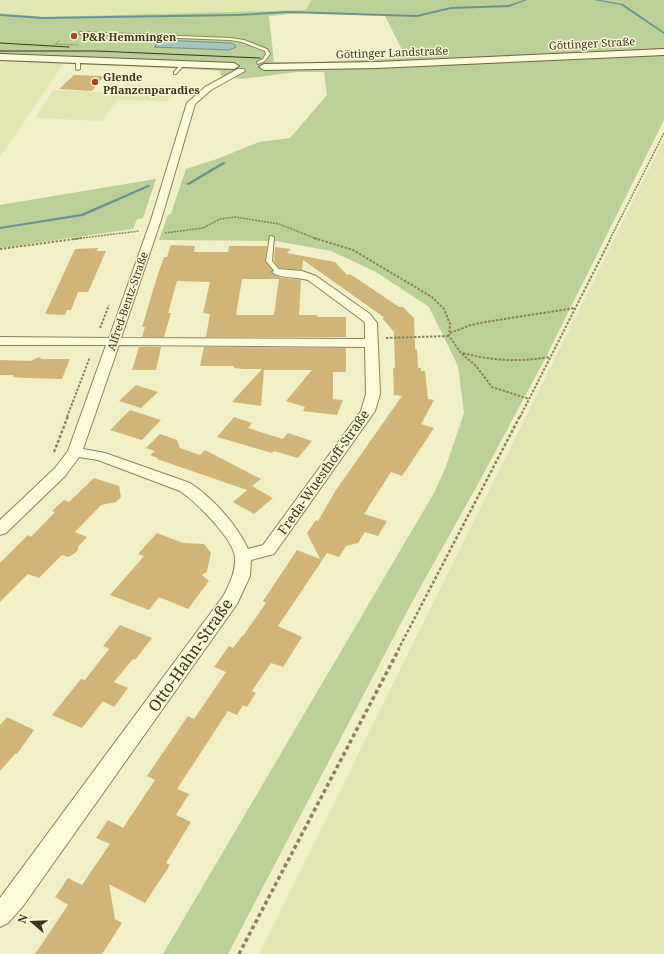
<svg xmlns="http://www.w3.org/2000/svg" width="664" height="954" viewBox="0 0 664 954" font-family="'Noto Serif',serif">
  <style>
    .farmland { fill: #e2e7b1 }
    .green { fill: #bbd097; fill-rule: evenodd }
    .water { fill: #a7c4c3; stroke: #6c9393 }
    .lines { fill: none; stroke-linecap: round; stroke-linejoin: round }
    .stream { fill: #6c9393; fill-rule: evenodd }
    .building { fill: #d1b578; fill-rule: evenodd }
    .lane-casing { stroke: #8d8359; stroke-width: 2 }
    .street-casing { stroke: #8d8359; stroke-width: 2 }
    .secondary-casing { stroke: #6f633c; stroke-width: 2 }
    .path-far4 { stroke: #8d8359; stroke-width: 1; stroke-dasharray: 1.5 1; stroke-linecap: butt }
    .path-far3 { stroke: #8d8359; stroke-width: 1.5; stroke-dasharray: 2 1; stroke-linecap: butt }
    .path-far2 { stroke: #8d8359; stroke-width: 2; stroke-dasharray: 2.5 1.5; stroke-linecap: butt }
    .path-far1 { stroke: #8d8359; stroke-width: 2.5; stroke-dasharray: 3 2; stroke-linecap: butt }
    .path { stroke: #8d8359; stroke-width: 3.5; stroke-dasharray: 4 3; stroke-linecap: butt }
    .lane { fill: #fbfad9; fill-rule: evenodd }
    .street { fill: #fbfad9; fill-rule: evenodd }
    .secondary { fill: #fbfad9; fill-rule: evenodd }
    .tram { stroke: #3c351e; stroke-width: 1 }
    .poi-dot { fill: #a04525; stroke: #f8f7d5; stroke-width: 1.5 }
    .labels { text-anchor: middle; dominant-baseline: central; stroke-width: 3; stroke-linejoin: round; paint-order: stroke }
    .far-poi-label { font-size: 11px; font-weight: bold; fill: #3c351e; stroke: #f8f7d5; text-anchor: start }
    .far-street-label { font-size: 11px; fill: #3c351e; stroke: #f8f7d5 }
    .street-label { font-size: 13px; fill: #3c351e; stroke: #f8f7d5 }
    .near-street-label { font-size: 16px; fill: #3c351e; stroke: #f8f7d5 }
  </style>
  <rect width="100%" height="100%" fill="#f1efc5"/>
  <path class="farmland" d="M0,0H486L415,15L320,10L46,17L0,13Z
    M0,61L64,63L0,157Z
    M128,85L176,86L167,101L117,100L102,121L35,118L53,90L122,93Z
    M664,139V954H259L482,505Z"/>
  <path class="green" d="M312,0H664V120L545,359L478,484L411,604L228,954H163L434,493L445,469L464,413L458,366L429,307L376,272L331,251L276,241L159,240L168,215L171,214L186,169L217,159L259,142L290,138L327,95L324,72H297L242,79L220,75L221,71L193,69L0,61V13L46,17L305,10ZM302,13L384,14L406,58L314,62H274L269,16Z
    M156,179L143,218L137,219L133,229L0,248V205Z"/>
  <path class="water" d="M160,40L231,43L235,45L236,47L229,50L154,47Z"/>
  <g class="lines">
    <path class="stream" d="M524,0H527L509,7L451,9L417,17L288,13L237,16L43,19L0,16V14L43,17L237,14L288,11L417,15L451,7L509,5Z
      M594,0H600L623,4L664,32V34L621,5Z
      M223,162L226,163L189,185L186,184Z
      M148,185L151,186L83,216L0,229V227L81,214Z"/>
  </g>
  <path class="building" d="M74,75L104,76L92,91L59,89Z
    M171,245L195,246L194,252H228L229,246H267L265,261L272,270L271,273L278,277L301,280L299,315H317V317H346V337H206L210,314L203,313L210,282L177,281L168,313H171L164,337H142L145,327H142L157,277L164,257H167ZM242,279H279L274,315H236Z
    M275,247L291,249L287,253L335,262L347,275L350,274L399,307H403L414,318L415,349L417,350L418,368H421V371H425L428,399L434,400L421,424L434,428L402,476L391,472L364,514L387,521L378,536L365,532L358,543L346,546L339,557L327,553L278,626L302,637L283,667L271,663L252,691L256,693L247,707L243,705L237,715L228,711L177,789L189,794L176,815L191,822L166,863L170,865L145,903L109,884L115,919L122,923L102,954H35L68,905L55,897L68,878L82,885L110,844L96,838L108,820L123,828L155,780L147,776L188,716L194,719L226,672L214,667L229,646L233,648L242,636H243L266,603L263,601L297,550L320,559L307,533L316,520L318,521L336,490L402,396L394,395L393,368H395L394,332L382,318H385L303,260L302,270L279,268L274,261Z
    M98,248L97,251H106L88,292H78L71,310H67L65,315L45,314L75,249Z
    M139,347H161L156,370H132Z
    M204,347L346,348V372H333V399L343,400L337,415L303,411L305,407L286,401L312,370H264L261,406L232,402L262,369H243L234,368V366H200Z
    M39,357L42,359H70L62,379L27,378L13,377L14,375H0V360L31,361Z
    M136,385L158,392L141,408L119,401Z
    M130,410L161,420L142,440L110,430Z
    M234,417L252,423L248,428L283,439L288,433L312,441L298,458L274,451L272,453L217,437Z
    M160,434L177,440L180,448L200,455L205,450L261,479L247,490L157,459L158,458L150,455L155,451L146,448Z
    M94,478L119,486L121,497L116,502L101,505L75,532L87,537L78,547V550L74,554L68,557L62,555L39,578L28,574L0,602V563L28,535L31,537L55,512L52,511L64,500L69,502Z
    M252,486L273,498L254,514L233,502Z
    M157,533L183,543L204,544L211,553L207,572L202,575L209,581L188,609L159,597L149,610L110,595L144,556L138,554Z
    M120,625L152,638L135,660L133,659L114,682L128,688L114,707L103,701L82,728L52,715L81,679L85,680L109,649L103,646Z
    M7,717L34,730L17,754L16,753L0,771V725Z"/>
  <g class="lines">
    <defs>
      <path id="lane" d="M80,32L230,38L244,40L267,49L270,54L265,61L258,64L257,62L263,59L266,54L265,51L242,42L230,40L79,34Z
        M79,59L82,60L80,62V69L78,70L76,69V62Z
        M182,63L185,64L176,74H174V72Z
        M270,236L274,237L272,261L281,272L278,274L276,273L266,261Z"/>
      <path id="street" d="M238,69H244L245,71L211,90L195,104L161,220L121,338L365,339V323L362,320L308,280C299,277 277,278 272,272L278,269L302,271L316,276L370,314L377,323L380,394L375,411L274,554L251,560L250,576L237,604L23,906L8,923L0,927V898L224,595C230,583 236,571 235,557C233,538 195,501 180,491L98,460L79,457L65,476L6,533L0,535V520L55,468L68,451L106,345H0V337L109,338L151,220L187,103L205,87ZM119,345L365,347L366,394L361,411L263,545L248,549C237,525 213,498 190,483L105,453L83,449Z"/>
      <path id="secondary" d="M664,49V55L376,68L264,70L259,67L264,64L376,62Z
        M0,54L234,63L239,66L234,69L0,60Z"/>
    </defs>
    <use href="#lane" class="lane-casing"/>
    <use href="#street" class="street-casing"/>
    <use href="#secondary" class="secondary-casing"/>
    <path class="path-far4" d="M56,44L79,45
      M52,47L60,40"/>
    <path class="path-far3" d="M165,233L203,228L220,219L235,217L279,224L317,239
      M74,239L139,231
      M610,239L664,133"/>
    <path class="path-far2" d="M314,238L353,250L432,297L444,309L450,324L449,336L461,353L476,366L492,387L529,399
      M0,249L82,238
      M100,328L109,305
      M450,333L471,325L485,322L575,308
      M386,338L449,336
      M463,353C492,361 520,362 550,357
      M67,417L90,357
      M520,417L611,238"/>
    <path class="path-far1" d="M54,452L68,416
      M398,650L520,416"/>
    <path class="path" d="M239,954L399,649"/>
    <use href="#lane" class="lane"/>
    <use href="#street" class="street"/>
    <use href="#secondary" class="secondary"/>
    <path class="tram" d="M0,43L69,47
      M0,51H96L260,58"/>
  </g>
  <g class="poi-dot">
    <circle cx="74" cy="36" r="4"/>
    <circle cx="95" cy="82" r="4"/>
  </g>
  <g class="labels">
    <g class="far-poi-label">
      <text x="82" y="36">P&amp;R Hemmingen</text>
      <text x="103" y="76">Glende<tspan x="103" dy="13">Pflanzenparadies</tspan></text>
    </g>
    <g class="far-street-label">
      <text transform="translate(592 43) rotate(-3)">Göttinger Straße</text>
      <text transform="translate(392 52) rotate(-2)">Göttinger Landstraße</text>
      <text transform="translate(127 301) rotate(-71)">Alfred-Bentz-Straße</text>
    </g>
    <g class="street-label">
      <text transform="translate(323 472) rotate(-55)">Freda-Wuesthoff-Straße</text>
    </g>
    <g class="near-street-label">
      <text transform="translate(190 655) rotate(-55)">Otto-Hahn-Straße</text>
    </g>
  </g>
  <g transform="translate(32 922) rotate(289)" stroke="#f8f7d5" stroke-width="3" paint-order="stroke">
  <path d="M0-3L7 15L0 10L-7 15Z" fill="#3c351e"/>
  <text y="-6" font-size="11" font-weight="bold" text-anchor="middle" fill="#3c351e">N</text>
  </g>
</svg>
